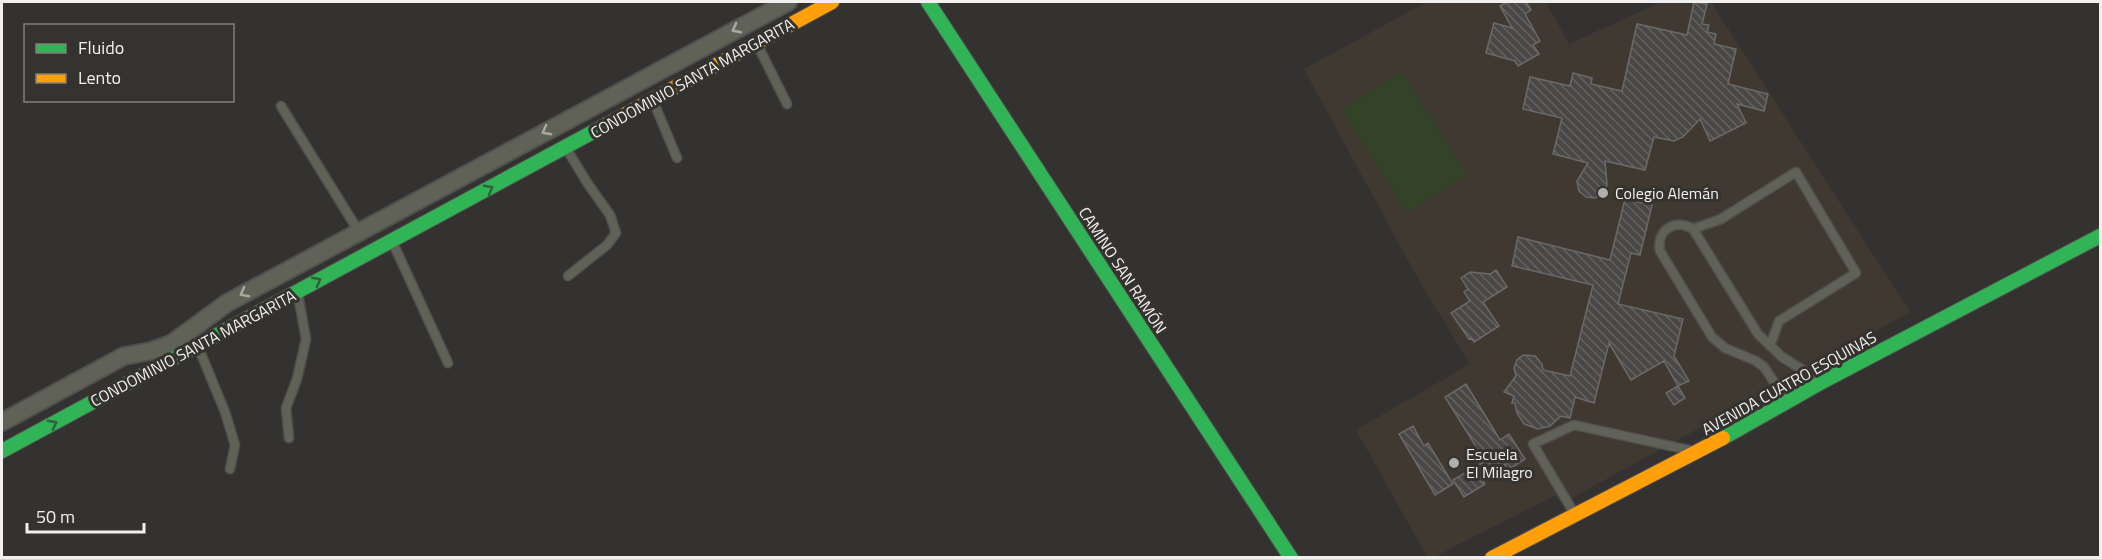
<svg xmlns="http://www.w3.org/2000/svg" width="2102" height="559" viewBox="0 0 2102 559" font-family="'Titillium Web',sans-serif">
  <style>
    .built { fill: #3f3932 }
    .pitch { fill: #324328 }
    .building { fill: url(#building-back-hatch); stroke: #6b6a68; stroke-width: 1.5 }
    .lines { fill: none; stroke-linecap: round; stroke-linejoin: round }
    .lane-casing { stroke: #52504f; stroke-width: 11 }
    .street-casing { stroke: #52504f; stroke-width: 20 }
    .fast-casing { stroke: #52504f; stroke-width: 16 }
    .slow-casing { stroke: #52504f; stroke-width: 16 }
    .lane { stroke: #606257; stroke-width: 8 }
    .street { stroke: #606257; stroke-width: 16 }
    .fast { stroke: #30b455; stroke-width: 14 }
    .slow { stroke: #ff9f0a; stroke-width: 14 }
    .oneway { stroke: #a9a9a2 }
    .oneway2 { stroke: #33603c }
    .poi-dot { fill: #b0aeac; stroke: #35332f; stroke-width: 2 }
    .labels { text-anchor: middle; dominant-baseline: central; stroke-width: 6; stroke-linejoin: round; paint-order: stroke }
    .street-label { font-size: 16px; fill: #f2f0ee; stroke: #35332f }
    .poi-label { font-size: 16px; fill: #f2f0ee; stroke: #35332f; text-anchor: start }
  </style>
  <defs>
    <pattern id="building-back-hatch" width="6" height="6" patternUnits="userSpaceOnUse" patternTransform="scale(1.5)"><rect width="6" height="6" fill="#494846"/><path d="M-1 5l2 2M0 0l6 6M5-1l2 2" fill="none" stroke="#646361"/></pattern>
  </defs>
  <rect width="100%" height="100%" fill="#343230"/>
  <path class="built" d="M1427,2H1546L1569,44L1661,2H1711L1910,312L1563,503L1554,496L1434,557H1427L1356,430L1470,364L1418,279L1304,69Z"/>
  <path class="pitch" d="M1402,72L1467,175L1407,213L1342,110Z"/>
  <path class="building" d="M1507,2H1526L1531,10L1525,14L1540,41L1533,45L1539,54L1518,66L1515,61L1486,53L1494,23L1512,28L1500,6Z
    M1694,2L1707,4L1702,24L1709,25L1707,32L1716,34L1714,44L1736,49L1728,84L1768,94L1764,111L1737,104L1746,123L1710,141L1700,119L1683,137L1674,141L1654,137L1645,170L1605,161L1607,184L1605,192L1595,198L1586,197L1579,191L1577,181L1588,163L1553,154L1562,118L1523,109L1530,77L1570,86L1573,73L1592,78L1591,84L1622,91L1637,24L1687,35Z
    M1625,199L1652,205L1640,255L1631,253L1618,304L1683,319L1674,356L1689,381L1678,386L1664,361L1631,380L1609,343L1594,403L1575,397L1570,418L1561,416L1550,426L1538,429L1524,424L1517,413L1515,403H1512L1514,396L1504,392L1516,376L1514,368L1517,360L1523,355L1535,356L1542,364L1543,370L1570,376L1593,285L1512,266L1518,237L1610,260Z
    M1496,270L1507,287L1483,302L1499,326L1474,342L1471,338L1469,339L1451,313L1470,301L1464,292L1468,289L1461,278L1470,272L1490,274Z
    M1466,384L1500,440L1509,434L1525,459L1508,470L1505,464L1481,478L1485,484L1464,497L1453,480L1485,461L1445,397Z
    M1678,386L1685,398L1674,405L1666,393Z
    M1413,426L1424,446L1428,443L1453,484L1435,495L1399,434Z"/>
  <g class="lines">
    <defs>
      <path id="lane" d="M758,46L787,104
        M654,103L677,158
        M281,106L359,232
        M566,148L588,184L610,215L616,233L607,245L568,276
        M1693,229L1721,219L1796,172L1856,273L1779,321L1770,346
        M392,241L448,363
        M199,349L225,412L235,445L230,469
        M1786,400L1764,367L1756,361L1725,348L1712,337L1660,251C1656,230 1675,218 1693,229L1758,334L1782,357L1819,380
        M289,438L286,408L297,379L306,339L298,295
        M1574,513L1533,444L1574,425L1689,450"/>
      <path id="street" d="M2,422L124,356L151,351L171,344L227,303L788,2"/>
      <path id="fast" d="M928,2L1291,558
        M1723,438L1822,382L2100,236
        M2,451L604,126"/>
      <path id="slow" d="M604,126L832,2
        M1492,558L1723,438"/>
    </defs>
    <use href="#lane" class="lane-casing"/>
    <use href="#street" class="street-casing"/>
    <use href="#fast" class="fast-casing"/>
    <use href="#slow" class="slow-casing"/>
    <use href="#lane" class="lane"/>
    <use href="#street" class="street"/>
    <use href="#fast" class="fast"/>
    <use href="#slow" class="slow"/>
  </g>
  <defs><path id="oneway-chevron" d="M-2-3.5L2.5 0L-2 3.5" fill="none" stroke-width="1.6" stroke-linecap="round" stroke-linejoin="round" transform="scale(1.5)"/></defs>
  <g class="oneway">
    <use href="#oneway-chevron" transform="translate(736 29) rotate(152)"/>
    <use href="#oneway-chevron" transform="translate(546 131) rotate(152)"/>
    <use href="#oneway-chevron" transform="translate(244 293) rotate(152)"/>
  </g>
  <g class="oneway2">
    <use href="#oneway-chevron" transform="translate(489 189) rotate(-28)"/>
    <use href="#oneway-chevron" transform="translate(317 281) rotate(-28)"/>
    <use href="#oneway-chevron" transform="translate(53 424) rotate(-28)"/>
  </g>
  <g class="poi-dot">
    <circle cx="1603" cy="193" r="6"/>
    <circle cx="1454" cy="463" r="6"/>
  </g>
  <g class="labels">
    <g class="street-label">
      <text transform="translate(692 78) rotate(-29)">CONDOMINIO SANTA MARGARITA</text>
      <text transform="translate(1123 270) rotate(57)">CAMINO SAN RAMÓN</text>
      <text transform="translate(193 348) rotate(-28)">CONDOMINIO SANTA MARGARITA</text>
      <text transform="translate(1789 383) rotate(-29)">AVENIDA CUATRO ESQUINAS</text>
    </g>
    <g class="poi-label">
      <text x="1615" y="193">Colegio Alemán</text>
      <text x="1466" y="454">Escuela<tspan x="1466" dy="18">El Milagro</tspan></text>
    </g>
  </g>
  <rect width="2102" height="559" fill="none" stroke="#f2f0ee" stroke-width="6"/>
  <rect x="24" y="24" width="210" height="78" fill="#35332f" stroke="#817f7b" stroke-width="1.5"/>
  <rect x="36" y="44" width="30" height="9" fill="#30b455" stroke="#817f7b" stroke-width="1.5"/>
  <text x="78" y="54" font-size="18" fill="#f2f0ee">Fluido</text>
  <rect x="36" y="74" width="30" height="9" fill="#ff9f0a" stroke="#817f7b" stroke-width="1.5"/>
  <text x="78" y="84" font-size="18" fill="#f2f0ee">Lento</text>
  <path d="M27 523v9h117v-9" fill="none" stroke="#f2f0ee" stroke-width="3"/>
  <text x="36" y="523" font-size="18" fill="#f2f0ee" stroke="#35332f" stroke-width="4.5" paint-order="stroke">50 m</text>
</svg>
